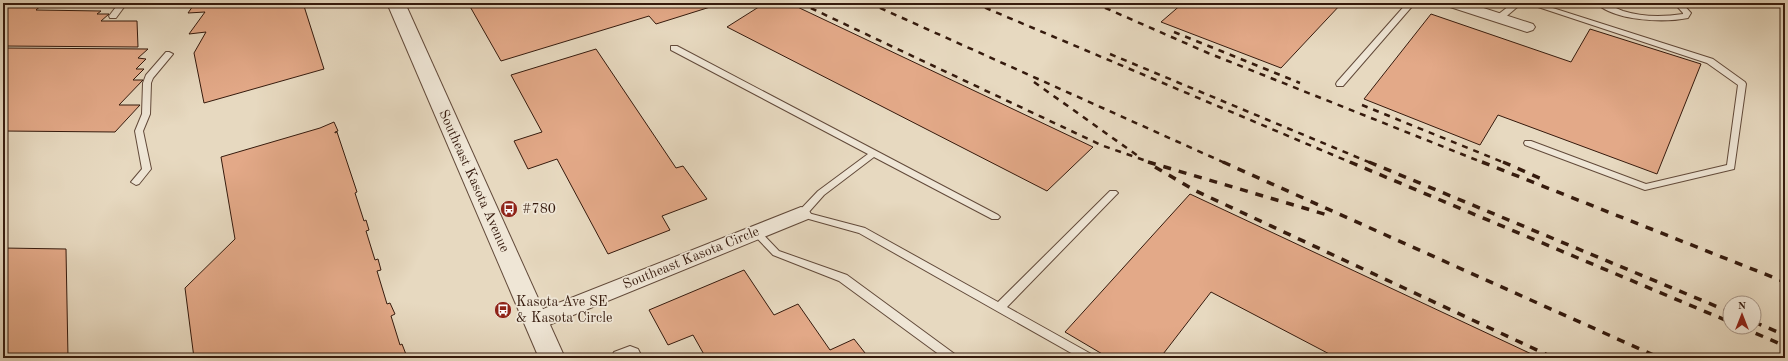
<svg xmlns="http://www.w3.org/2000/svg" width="1788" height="361" viewBox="0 0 1788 361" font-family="'Old Standard TT',serif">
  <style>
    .building { fill: #e3a988; stroke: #351a0d }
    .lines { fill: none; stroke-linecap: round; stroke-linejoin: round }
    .service-casing { stroke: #624a3a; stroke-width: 2 }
    .minor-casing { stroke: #624a3a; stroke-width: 2 }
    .tertiary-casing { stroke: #624a3a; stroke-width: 2 }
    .service { fill: #efe6d6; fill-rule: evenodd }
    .minor { fill: #efe6d6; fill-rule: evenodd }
    .tertiary { fill: #efe6d6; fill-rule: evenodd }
    .rail-far1 { stroke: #351a0d; stroke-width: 2.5; stroke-dasharray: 6 6; stroke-linecap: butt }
    .rail { stroke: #351a0d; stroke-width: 3.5; stroke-dasharray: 8 8; stroke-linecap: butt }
    .labels { text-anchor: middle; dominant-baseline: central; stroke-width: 3.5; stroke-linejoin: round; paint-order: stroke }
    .street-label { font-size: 14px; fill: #351a0d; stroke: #efe6d6 }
    .poi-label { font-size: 14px; fill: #351a0d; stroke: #efe6d6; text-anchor: start }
  </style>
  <rect width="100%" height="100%" fill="#e7d9c0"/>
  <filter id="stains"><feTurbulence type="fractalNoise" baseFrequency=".005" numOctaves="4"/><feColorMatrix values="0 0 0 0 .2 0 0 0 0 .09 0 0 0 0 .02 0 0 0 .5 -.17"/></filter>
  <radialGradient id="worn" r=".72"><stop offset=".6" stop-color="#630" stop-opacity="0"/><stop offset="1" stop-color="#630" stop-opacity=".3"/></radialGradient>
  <path class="building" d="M195,3H303L324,69L204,103L194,53L206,32L189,34L205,12L188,13Z
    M468,3H723L656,24L649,16L501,61Z
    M765,3H789L1093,147L1047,191L727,27Z
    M1183,3H1342L1281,68L1161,22Z
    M12,4H43L36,10L101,11L97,14H109L101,21H137L138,47L3,46V12Z
    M1431,14L1571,62L1590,29L1701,64L1657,174L1498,115L1480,145L1364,99Z
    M3,48L148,49L138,58L146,59L136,69H144L133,80H143L119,105H140L115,132L3,131Z
    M596,49L676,168L683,166L707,199L662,216L670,230L608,254L557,159L528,169L514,141L542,132L511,75Z
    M334,122L338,131L335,132V133L337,132L357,192L355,193L364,221L366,220L369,230L366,231L375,260L378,259L381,270L377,271L387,304L390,303L395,314L391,316L400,345L402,344L407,357L194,358L185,288L235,239L221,157L320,128Z
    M1190,194L1540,358H1337L1211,292L1160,358H1109L1065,332Z
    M3,248L66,249L68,358H3Z
    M744,270L774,315L798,304L830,350L854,339L869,358H706L693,335L668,345L649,310Z"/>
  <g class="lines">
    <defs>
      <path id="service" d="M119,3H127L116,18H110L109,16Z
        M1407,3H1415L1343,86H1337L1336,84L1337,82Z
        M1513,3H1522L1502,20H1496V16Z
        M1526,3H1537L1713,59L1745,82L1746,84L1734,169L1645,190L1525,145L1524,143L1525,141H1531L1646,184L1727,165L1738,85L1707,63Z
        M1596,3C1607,3 1613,7 1623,11C1642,17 1663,17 1683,14V13L1674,3H1682L1691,13L1688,18C1663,23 1615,21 1596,3Z
        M671,46H677L998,215L1000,217L998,219H992L874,157L824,195L808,213L865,228L998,302L1110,191H1116L1118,193L1116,195L1007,307L1093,355L1094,358H1080L859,233L798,216L796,214L798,212L818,191L868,154L671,50Z
        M166,52H169L173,54L153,78L151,83L150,114L143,131L151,169L139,184L136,185L131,182L142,169L135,131L142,114L143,83L146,75Z
        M756,229L759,230L779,251L847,275L956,355L957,358H944L839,281L773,255L753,234L751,232L753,230Z"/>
      <path id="minor" d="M1444,3H1468L1533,24L1535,27L1533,30L1527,32L1521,30L1447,6Z
        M801,207L808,209L811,214L808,219L544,327L536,329L528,327L525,321L528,315Z
        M630,346L638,349L641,355L640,358H611L614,352Z"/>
      <path id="tertiary" d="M387,3H405L565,358H539Z"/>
    </defs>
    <use href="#service" class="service-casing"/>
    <use href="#minor" class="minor-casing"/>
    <use href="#tertiary" class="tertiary-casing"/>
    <use href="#service" class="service"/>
    <use href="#minor" class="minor"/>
    <use href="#tertiary" class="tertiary"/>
    <path class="rail-far1" d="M800,3L1101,145L1152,163
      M869,3L1225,163
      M974,3L1352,163
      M1094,3L1208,53L1484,163
      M1174,32L1300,83
      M1110,54L1371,163
      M1034,82L1138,156
      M1362,105L1505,163"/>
    <path class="rail" d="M1148,162L1331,216
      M1223,162L1660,358
      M1350,162L1730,322
      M1369,162L1730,312
      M1482,162L1785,282
      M1503,162L1544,180
      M1155,167L1196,191L1554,358
      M1754,322L1785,335
      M1741,327L1785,346"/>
  </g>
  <defs>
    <symbol id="bus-disc" viewBox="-11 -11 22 22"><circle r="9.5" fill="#8f2418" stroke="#efe6d6"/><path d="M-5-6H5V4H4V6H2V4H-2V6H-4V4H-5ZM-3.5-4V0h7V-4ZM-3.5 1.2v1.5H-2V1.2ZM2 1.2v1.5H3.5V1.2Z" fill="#fff"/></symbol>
  </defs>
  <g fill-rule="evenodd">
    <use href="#bus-disc" x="499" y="199" width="20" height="20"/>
    <use href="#bus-disc" x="493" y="300" width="20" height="20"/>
  </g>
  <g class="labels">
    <g class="street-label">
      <text transform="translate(474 181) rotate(66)">Southeast Kasota Avenue</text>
      <text transform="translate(691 258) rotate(-22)">Southeast Kasota Circle</text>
    </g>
    <g class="poi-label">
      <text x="522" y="209">#780</text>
      <text x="516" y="302">Kasota Ave SE<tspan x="516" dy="16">&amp; Kasota Circle</tspan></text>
    </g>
  </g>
  <rect width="1788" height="361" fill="none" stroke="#e7d9c0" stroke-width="16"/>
  <rect x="4" y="4" width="1780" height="353" fill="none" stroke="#351a0d" stroke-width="2"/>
  <rect x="8" y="8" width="1772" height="345" fill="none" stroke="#351a0d"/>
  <g transform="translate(1742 315)"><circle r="19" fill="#efe6d6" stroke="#a59486"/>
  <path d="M0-3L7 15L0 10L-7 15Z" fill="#8f2418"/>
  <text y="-6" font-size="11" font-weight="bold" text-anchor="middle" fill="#351a0d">N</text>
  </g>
  <rect width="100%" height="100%" filter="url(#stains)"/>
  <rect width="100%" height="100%" fill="url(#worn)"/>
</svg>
